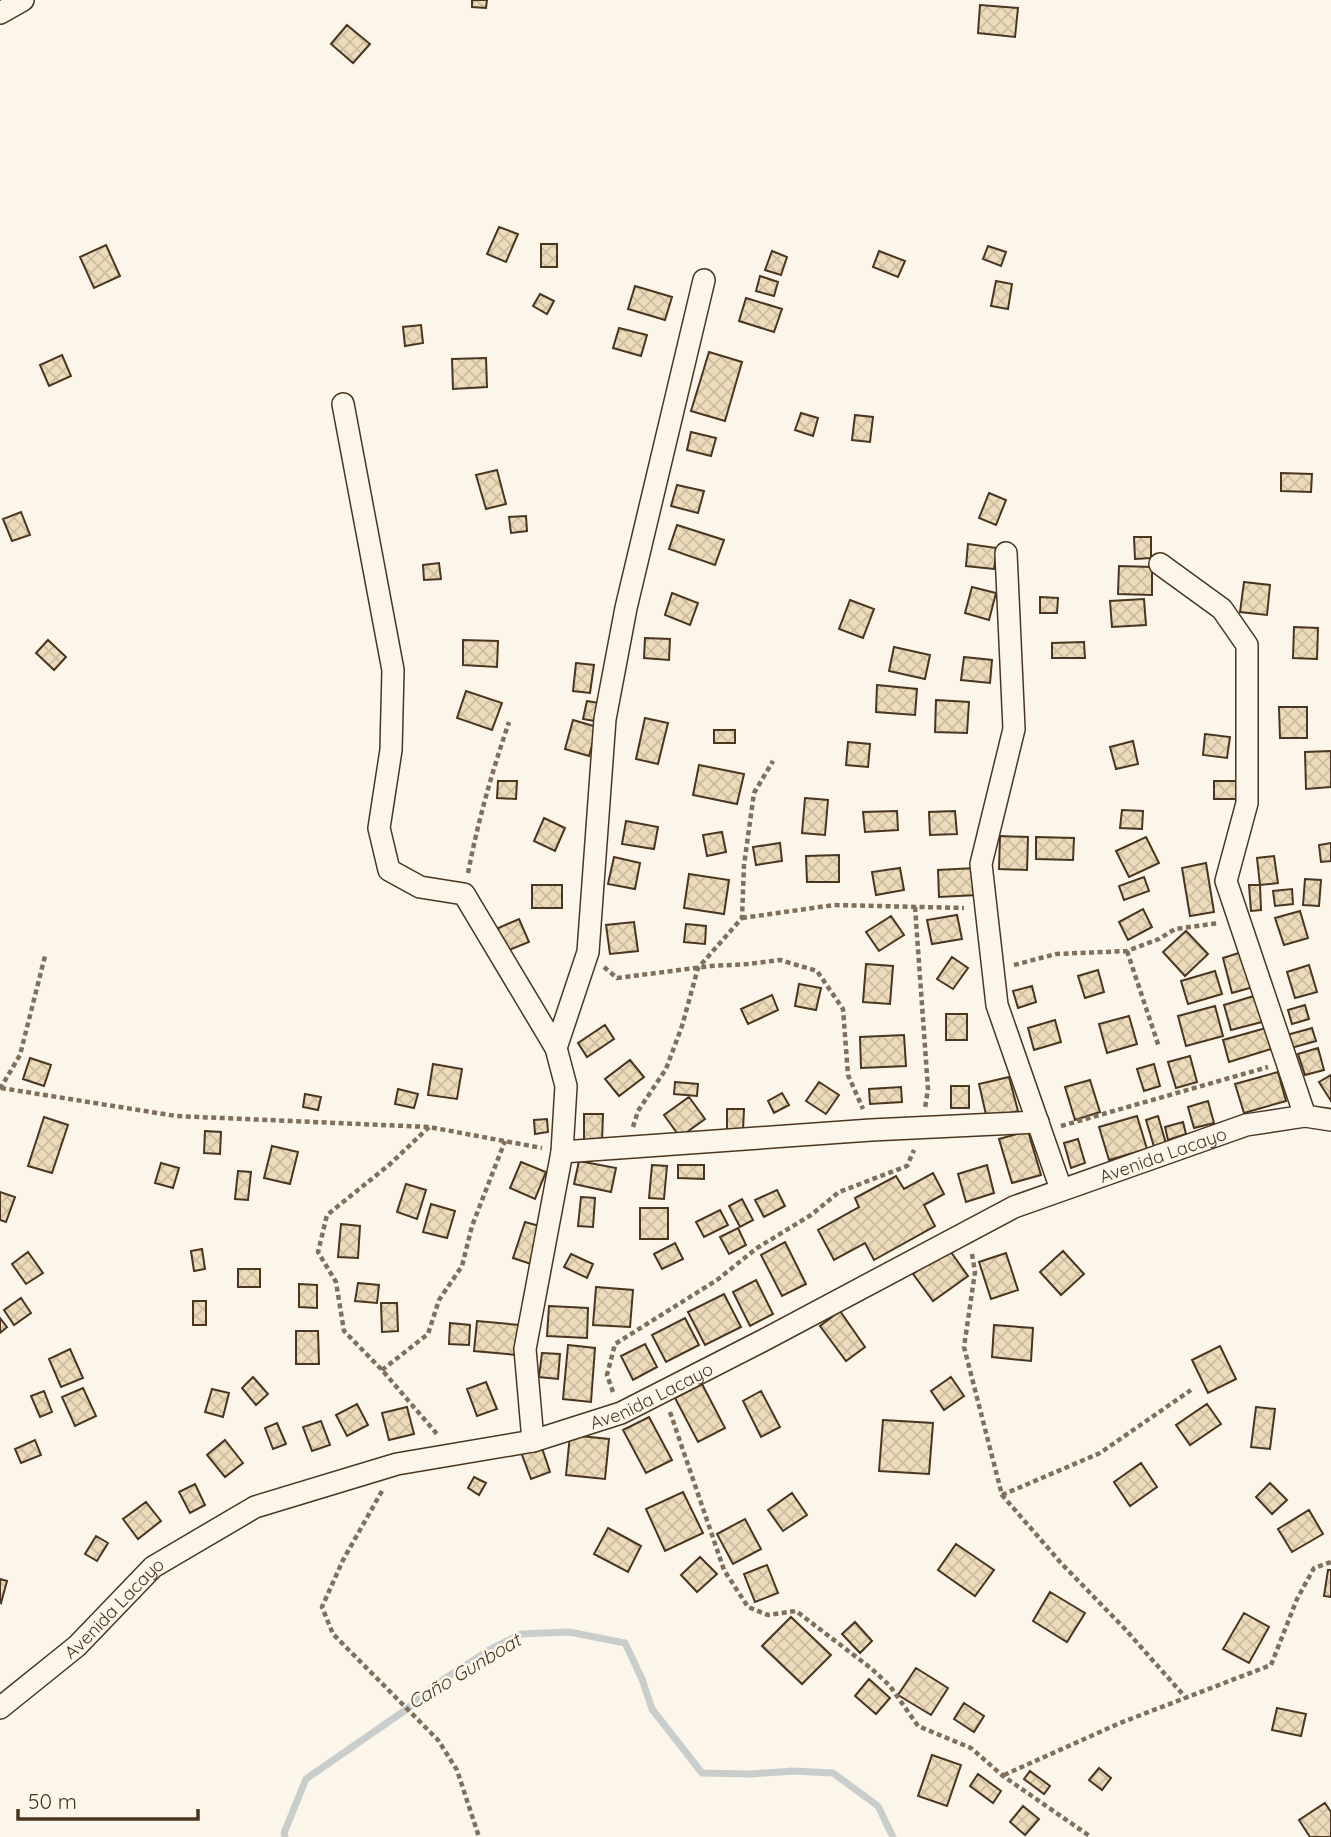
<svg xmlns="http://www.w3.org/2000/svg" width="1331" height="1837" viewBox="0 0 1331 1837" font-family="Quicksand,sans-serif">
  <style>
    .lines { fill: none; stroke-linecap: round; stroke-linejoin: round }
    .stream { stroke: #c9cecd; stroke-width: 7 }
    .building { fill: url(#building-cross-hatch); stroke: #4a3520; stroke-width: 2 }
    .minor-casing { stroke: #4a3520; stroke-width: 24 }
    .path { stroke: #7f6f5c; stroke-width: 4.5; stroke-dasharray: 5 3.5; stroke-linecap: butt }
    .minor { stroke: #fbf6e9; stroke-width: 21 }
    .labels { text-anchor: middle; dominant-baseline: central; stroke-width: 5; stroke-linejoin: round; paint-order: stroke }
    .street-label { font-size: 18px; fill: #4a3520; stroke: #fbf6e9 }
    .water-label { font-size: 19px; font-style: italic; fill: #4a3520; stroke: #fbf6e9 }
  </style>
  <defs>
    <pattern id="building-cross-hatch" width="8" height="8" patternUnits="userSpaceOnUse" patternTransform="scale(1.75)"><rect width="8" height="8" fill="#ecdcbc"/><path d="M0 0l8 8M0 8l8-8" fill="none" stroke="#ccbda1"/></pattern>
  </defs>
  <rect width="100%" height="100%" fill="#fbf6e9"/>
  <g class="lines">
    <path class="stream" d="M285,1837L284,1833L306,1779L407,1709L435,1685L491,1649L521,1634L569,1632L625,1643L642,1679L652,1709L702,1773L751,1774L793,1771L833,1773L878,1806L893,1837"/>
  </g>
  <path class="building" d="M472,0H487L486,8L472,7Z
    M980,5L1018,8L1015,37L978,33Z
    M347,25L370,44L353,63L331,44Z
    M499,227L518,234L506,262L487,254Z
    M541,244H557V267H541Z
    M106,245L120,276L94,288L80,257Z
    M988,246L1006,252L1001,266L983,259Z
    M772,251L787,257L781,275L765,270Z
    M879,251L905,261L898,277L873,267Z
    M760,276L778,282L774,296L756,291Z
    M996,281L1012,284L1008,309L991,306Z
    M635,286L672,297L665,320L628,309Z
    M540,294L554,301L547,314L533,306Z
    M746,298L782,309L774,332L739,321Z
    M421,325L423,343L405,346L403,327Z
    M619,328L647,335L641,356L613,348Z
    M709,352L742,362L725,421L691,411Z
    M62,355L71,376L49,386L40,365Z
    M486,358L487,387L453,389L452,359Z
    M801,413L818,418L813,436L795,430Z
    M855,415L873,417L870,442L852,440Z
    M691,432L716,438L711,456L687,450Z
    M497,470L506,504L486,509L476,475Z
    M1281,473L1312,474L1311,492L1281,491Z
    M677,485L704,491L698,513L671,506Z
    M989,493L1006,500L996,525L979,518Z
    M21,512L30,535L12,541L3,519Z
    M526,516L527,531L511,533L509,517Z
    M677,525L724,540L715,565L669,549Z
    M1134,537H1151V558L1135,559Z
    M968,544L997,548L994,569L966,566Z
    M439,563L441,579L424,580L423,565Z
    M1119,566L1152,567V595L1118,594Z
    M1244,582L1270,585L1267,615L1240,612Z
    M972,587L996,593L989,620L965,613Z
    M672,593L698,603L690,625L665,615Z
    M1040,597L1058,598L1057,613H1040Z
    M1144,599L1146,625L1112,627L1110,601Z
    M850,600L874,609L863,638L839,629Z
    M1294,627L1318,628L1317,659L1293,658Z
    M645,638L670,639L669,660L644,658Z
    M48,640L66,657L54,670L36,653Z
    M463,640L498,641L497,667L463,665Z
    M1084,642L1085,658H1052V643Z
    M894,647L930,655L925,679L889,671Z
    M964,657L992,660L990,683L961,680Z
    M576,663L594,665L590,693L573,691Z
    M877,685L917,689L915,715L876,712Z
    M466,691L502,703L492,730L457,718Z
    M936,700L969,702L967,733L935,732Z
    M587,701L599,703L595,721L583,719Z
    M1279,707H1307V738H1280Z
    M645,718L668,723L658,764L636,759Z
    M573,720L597,727L589,756L565,749Z
    M714,730H735V743H714Z
    M1205,734L1230,737L1227,758L1203,755Z
    M1133,741L1138,764L1116,769L1110,747Z
    M848,742L870,744L868,767L846,765Z
    M1331,751V787L1306,789L1305,752Z
    M699,765L744,774L737,804L693,795Z
    M498,781H517L516,799L497,798Z
    M1214,781H1236L1237,799H1214Z
    M805,798L828,800L825,835L802,833Z
    M1122,810L1143,811L1142,829L1120,828Z
    M897,811L898,830L865,832L863,812Z
    M955,811L957,834L930,835L929,812Z
    M544,818L565,828L555,851L534,841Z
    M626,821L658,827L654,849L622,844Z
    M722,832L726,852L707,856L703,835Z
    M1000,836L1028,837L1027,870L999,869Z
    M1036,837L1074,838L1073,860L1036,859Z
    M1146,837L1159,863L1129,877L1116,851Z
    M780,843L782,861L756,865L753,847Z
    M1331,843V861L1321,862L1319,845Z
    M839,855V882H807L806,856Z
    M1274,856L1278,883L1260,885L1257,858Z
    M614,857L640,863L635,889L608,884Z
    M1206,863L1214,912L1190,916L1182,868Z
    M900,868L904,890L876,895L872,872Z
    M975,868L977,895L939,897L938,870Z
    M689,874L729,880L724,914L684,908Z
    M1144,877L1149,891L1124,900L1119,886Z
    M1305,879L1321,880L1319,906L1303,905Z
    M532,885H562V908H532Z
    M1249,885H1260L1261,910L1251,911Z
    M1292,889L1293,904L1275,906L1273,891Z
    M1143,909L1152,927L1128,940L1119,922Z
    M1300,911L1308,938L1284,945L1275,918Z
    M957,915L962,939L932,944L927,920Z
    M891,916L904,935L879,951L866,932Z
    M519,919L529,942L504,952L494,930Z
    M634,922L638,951L610,954L606,925Z
    M686,924L706,926L705,944L684,942Z
    M1186,931L1208,954L1185,976L1163,952Z
    M1242,952L1253,987L1232,993L1223,958Z
    M952,957L968,968L953,989L937,979Z
    M866,964L893,966L890,1004L863,1002Z
    M1309,965L1317,992L1295,998L1287,972Z
    M1098,970L1104,992L1085,998L1078,976Z
    M1215,971L1222,994L1188,1004L1181,981Z
    M799,984L821,988L816,1010L795,1006Z
    M1032,986L1036,1002L1018,1008L1013,991Z
    M772,995L778,1010L748,1024L741,1009Z
    M1254,996L1262,1022L1231,1030L1224,1005Z
    M1305,1005L1309,1019L1292,1024L1288,1010Z
    M1215,1006L1223,1036L1186,1046L1178,1016Z
    M946,1014H967V1040H946Z
    M1129,1016L1137,1044L1107,1053L1099,1024Z
    M1055,1020L1061,1042L1034,1050L1028,1028Z
    M605,1025L614,1039L587,1057L578,1043Z
    M1266,1028L1271,1049L1229,1062L1223,1040Z
    M1312,1028L1316,1041L1291,1048L1287,1035Z
    M904,1035L906,1066L861,1068L860,1037Z
    M1318,1048L1324,1070L1305,1075L1298,1054Z
    M1190,1056L1197,1082L1176,1088L1168,1062Z
    M30,1058L51,1065L44,1086L23,1079Z
    M630,1060L644,1077L619,1096L605,1079Z
    M433,1064L462,1069L457,1099L428,1095Z
    M1154,1064L1160,1086L1144,1091L1137,1069Z
    M1278,1072L1286,1101L1244,1113L1235,1084Z
    M1331,1075V1101L1319,1082Z
    M1009,1077L1018,1111L987,1119L979,1084Z
    M1090,1080L1100,1112L1075,1120L1065,1087Z
    M675,1082L698,1084L697,1096L674,1094Z
    M819,1082L839,1095L826,1114L806,1101Z
    M951,1086H969V1108H951Z
    M901,1087L902,1102L870,1104L869,1089Z
    M398,1089L418,1094L414,1108L395,1104Z
    M782,1093L789,1105L774,1113L768,1101Z
    M305,1094L321,1097L318,1110L303,1107Z
    M689,1097L705,1119L680,1137L664,1115Z
    M1208,1101L1214,1123L1194,1128L1188,1107Z
    M727,1109H744L743,1130H727Z
    M584,1114H603L602,1142L584,1141Z
    M1137,1116L1147,1149L1109,1160L1099,1127Z
    M1158,1116L1167,1147L1155,1150L1146,1120Z
    M44,1117L68,1125L52,1173L28,1166Z
    M547,1119L548,1132L535,1134L534,1120Z
    M1183,1122L1186,1134L1168,1140L1165,1127Z
    M205,1131L221,1132L220,1154L204,1153Z
    M1028,1131L1041,1175L1012,1183L999,1139Z
    M1078,1139L1085,1163L1071,1168L1064,1143Z
    M272,1146L298,1152L290,1184L264,1178Z
    M579,1161L616,1168L611,1192L574,1184Z
    M521,1162L546,1172L535,1199L510,1188Z
    M161,1163L179,1168L173,1188L155,1183Z
    M652,1165L667,1166L664,1199L649,1198Z
    M678,1165H704V1179L678,1178Z
    M987,1165L994,1193L966,1202L958,1174Z
    M238,1171L251,1172L248,1200L235,1199Z
    M933,1173L944,1194L924,1205L935,1226L874,1260L865,1243L834,1260L818,1230L859,1207L855,1198L896,1176L904,1189Z
    M406,1184L426,1190L417,1219L397,1212Z
    M777,1190L785,1206L764,1217L755,1200Z
    M0,1192L15,1197L6,1222L0,1220Z
    M581,1197L595,1198L593,1227L578,1226Z
    M742,1199L753,1220L740,1227L729,1206Z
    M431,1204L455,1211L447,1238L423,1232Z
    M640,1208H668V1239H640Z
    M720,1210L728,1225L704,1237L696,1222Z
    M525,1222L543,1227L531,1264L513,1258Z
    M341,1224L360,1226L358,1258L338,1257Z
    M738,1228L746,1245L729,1254L720,1237Z
    M785,1242L806,1284L782,1296L761,1255Z
    M675,1243L683,1259L662,1269L654,1254Z
    M948,1248L968,1276L933,1301L913,1274Z
    M202,1249L205,1269L194,1271L191,1251Z
    M1063,1251L1084,1274L1061,1295L1040,1272Z
    M28,1252L43,1273L26,1284L12,1264Z
    M1006,1253L1018,1290L991,1299L979,1262Z
    M571,1254L593,1264L587,1278L564,1267Z
    M238,1269H260V1287H238Z
    M756,1280L773,1314L750,1326L733,1292Z
    M358,1283L379,1285L377,1303L355,1301Z
    M299,1284L317,1285V1308L299,1307Z
    M596,1287L633,1290L630,1327L593,1325Z
    M724,1294L741,1327L705,1345L688,1312Z
    M21,1298L31,1313L14,1325L4,1310Z
    M193,1301H206V1325H193Z
    M381,1303H397L398,1331L382,1332Z
    M549,1306L588,1308L587,1338L547,1336Z
    M840,1311L865,1347L846,1361L820,1326Z
    M0,1318L7,1327L0,1333Z
    M685,1318L699,1345L666,1362L652,1335Z
    M477,1321L520,1325L517,1355L474,1351Z
    M450,1323L470,1325L469,1345L449,1344Z
    M994,1325L1033,1328L1031,1361L992,1357Z
    M296,1331H318L319,1364H296Z
    M645,1344L657,1367L633,1380L621,1356Z
    M568,1345L595,1348L591,1402L563,1399Z
    M1220,1346L1236,1379L1208,1393L1192,1360Z
    M70,1349L83,1378L61,1387L49,1359Z
    M542,1353L560,1354L558,1379L539,1377Z
    M253,1377L268,1394L256,1405L242,1388Z
    M951,1377L964,1396L944,1410L931,1391Z
    M486,1382L497,1409L477,1416L467,1389Z
    M702,1384L725,1428L698,1442L675,1398Z
    M83,1388L96,1416L75,1426L62,1397Z
    M212,1389L229,1393L223,1417L205,1412Z
    M44,1391L52,1412L40,1417L31,1396Z
    M761,1391L780,1427L761,1437L743,1401Z
    M357,1404L368,1425L347,1436L336,1415Z
    M1207,1404L1221,1424L1190,1445L1176,1425Z
    M407,1407L414,1434L389,1440L382,1413Z
    M1256,1407L1275,1409L1270,1449L1251,1447Z
    M649,1417L672,1460L646,1473L623,1430Z
    M883,1420L933,1423L929,1474L879,1471Z
    M321,1421L330,1445L312,1451L303,1427Z
    M277,1423L286,1444L273,1449L265,1428Z
    M570,1435L609,1439L605,1479L566,1475Z
    M35,1440L41,1455L21,1463L15,1449Z
    M225,1440L243,1463L225,1477L207,1455Z
    M541,1445L550,1472L531,1479L521,1452Z
    M1141,1463L1157,1487L1130,1506L1114,1482Z
    M474,1477L486,1483L479,1495L468,1488Z
    M1270,1483L1287,1500L1272,1514L1256,1497Z
    M195,1484L205,1505L190,1513L179,1492Z
    M683,1492L703,1533L665,1551L646,1509Z
    M792,1493L807,1515L783,1531L768,1510Z
    M146,1502L161,1521L138,1539L123,1519Z
    M1309,1510L1323,1534L1292,1552L1278,1529Z
    M745,1519L761,1549L733,1564L717,1534Z
    M608,1528L641,1546L628,1572L594,1554Z
    M96,1536L108,1543L97,1561L85,1554Z
    M956,1544L994,1570L975,1596L938,1570Z
    M700,1557L717,1574L697,1592L681,1575Z
    M767,1565L778,1593L755,1602L744,1574Z
    M1328,1570H1331V1597L1324,1596Z
    M0,1579L7,1581L1,1603L0,1602Z
    M1050,1592L1085,1613L1067,1642L1033,1621Z
    M1244,1613L1269,1627L1249,1663L1223,1649Z
    M791,1617L831,1655L802,1684L762,1646Z
    M855,1622L872,1641L860,1653L842,1634Z
    M916,1668L948,1688L931,1715L898,1695Z
    M869,1679L890,1698L876,1714L855,1696Z
    M964,1703L984,1716L974,1732L954,1719Z
    M1277,1708L1306,1714L1301,1736L1272,1730Z
    M932,1755L961,1765L947,1806L918,1796Z
    M1099,1768L1111,1778L1102,1790L1089,1780Z
    M1030,1771L1050,1786L1044,1794L1024,1779Z
    M978,1774L1001,1791L993,1803L970,1786Z
    M1325,1803L1331,1812V1837H1310L1299,1820Z
    M1023,1806L1039,1819L1025,1835L1010,1822Z"/>
  <g class="lines">
    <defs>
      <g id="minor">
        <path d="M0,13L23,0"/>
        <path d="M343,404L393,670L391,750L379,828L389,870L420,887L464,894L556,1048L566,1086L562,1152L525,1349L533,1441"/>
        <path d="M1006,553L1014,729L981,864L997,1005L1061,1189"/>
        <path d="M1160,564L1222,609L1247,645V803L1226,881L1305,1116"/>
        <path d="M556,1048L588,952L605,719L626,608L704,280"/>
        <path d="M562,1152L871,1130L1038,1122"/>
        <path id="s1" d="M0,1708L77,1646L153,1567L255,1507L397,1464L533,1441L621,1413L764,1340L1014,1207L1246,1125L1305,1116L1331,1120"/>
      </g>
    </defs>
    <use href="#minor" class="minor-casing"/>
    <path class="path" d="M468,873C478,821 492,772 509,722
      M915,907L928,1089L925,1108
      M742,918L834,905L964,908
      M1127,951L1159,1047
      M1014,965L1056,954L1127,951L1159,939L1175,929L1219,923
      M604,967L617,978L711,966L748,964L780,960L817,971L843,1009L848,1075L863,1109
      M1,1088L176,1116L429,1127L542,1148
      M0,1089L20,1055L45,956
      M1061,1126L1268,1067
      M429,1127L389,1165L327,1215L318,1252L336,1282L344,1331L382,1370L437,1434
      M633,1127L638,1111L666,1069L682,1026L698,968L742,918L744,865L754,793L773,761
      M972,1254L975,1272L964,1347L1002,1495L1061,1563L1125,1629L1186,1698
      M382,1370L428,1334L439,1300L462,1266L472,1226L505,1141
      M613,1392L607,1375L615,1344L717,1280L757,1248L811,1215L839,1192L907,1166L914,1150
      M670,1412L724,1570L748,1607L768,1615L796,1611L872,1669L890,1686L918,1726L971,1748L1003,1776L1091,1837
      M382,1491L343,1560L322,1607L333,1634L438,1740L457,1770L479,1837
      M1002,1495L1100,1453L1191,1390
      M1004,1775L1120,1723L1271,1665L1297,1599L1314,1568L1331,1562"/>
    <use href="#minor" class="minor"/>
  </g>
  <g class="labels">
    <g class="street-label">
      <text stroke="none"><textPath href="#s1" startOffset="1307">Avenida Lacayo</textPath></text>
      <text stroke="none"><textPath href="#s1" startOffset="740">Avenida Lacayo</textPath></text>
      <text stroke="none"><textPath href="#s1" startOffset="152">Avenida Lacayo</textPath></text>
    </g>
    <g class="water-label">
      <text transform="translate(464 1671) rotate(-31)">Caño Gunboat</text>
    </g>
  </g>
  <path d="M18 1809v10h180v-10" fill="none" stroke="#4a3520" stroke-width="3.5"/>
  <text x="28" y="1809" font-size="21" fill="#4a3520" stroke="#fbf6e9" stroke-width="5" paint-order="stroke">50 m</text>
</svg>
